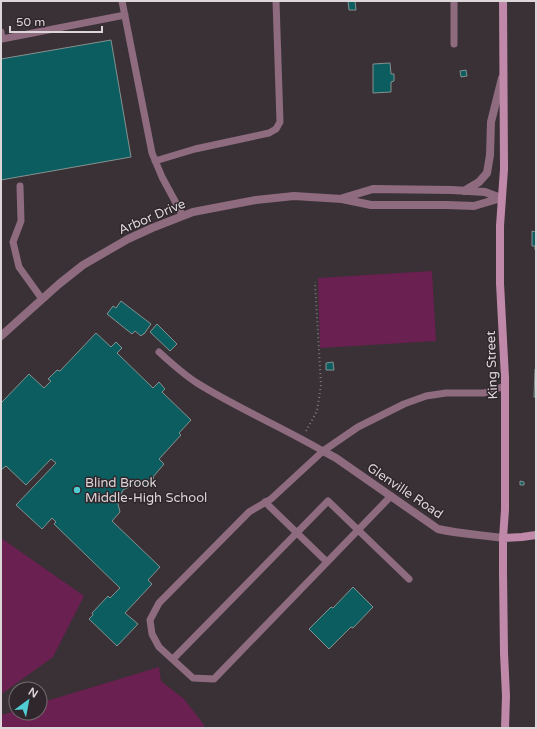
<svg xmlns="http://www.w3.org/2000/svg" width="537" height="729" viewBox="0 0 537 729" font-family="'Varela Round',sans-serif">
  <style>
    .green { fill: #6a2050 }
    .building { fill: #0b5d60; stroke: #859191 }
    .lines { fill: none; stroke-linecap: round; stroke-linejoin: round }
    .path { stroke: #7f787c; stroke-width: 2; stroke-dasharray: 1 3; stroke-linecap: butt }
    .service { stroke: #8e6b7f; stroke-width: 7 }
    .tertiary { stroke: #8e6b7f; stroke-width: 8 }
    .secondary { stroke: #c189a9; stroke-width: 8 }
    .poi-dot { fill: #51ccd2; stroke: #2f272b; stroke-width: 1.5 }
    .labels { text-anchor: middle; dominant-baseline: central; stroke-width: 3; stroke-linejoin: round; paint-order: stroke }
    .street-label { font-size: 13px; fill: #dcd6d9; stroke: #2f272b }
    .poi-label { font-size: 13px; fill: #dcd6d9; stroke: #2f272b; text-anchor: start }
  </style>
  <rect width="100%" height="100%" fill="#393135"/>
  <path class="green" d="M432,271L436,341L320,348L318,278Z
    M1,538L84,596L53,657L3,693L1,694Z
    M159,667L161,681L184,699L204,725V728H1V715L16,711V713H40V703Z"/>
  <path class="building" d="M348,1H355L356,10H349Z
    M111,40L131,157L1,180V59Z
    M390,63L391,74H394V81L391,82V92L373,93V64Z
    M466,70L467,76L461,77L460,71Z
    M532,231L536,232V250H535V246H532Z
    M121,301L151,324L144,334H143L141,336L135,331L132,334L107,314L113,306L116,308Z
    M157,324L177,344L170,351L150,332Z
    M96,333L111,347L116,342L122,348L117,353L153,388L159,382L165,389L162,392L191,420L179,433L181,435L159,459L164,464L153,477L154,478L146,486L138,484L129,487L123,490L119,498L118,504L120,512L112,521L160,567L148,580L152,584L125,613L138,624L117,646L89,619L93,615L92,613L108,596L110,598L120,588L54,524L56,522L52,518L42,529L16,505L56,463L51,459L26,485L6,466L1,470V403L29,374L44,388L51,381L48,379L57,370L60,371Z
    M333,362L334,370H326V363Z
    M535,369H536V397H534Z
    M520,481L524,482V485H520Z
    M353,587L373,607L353,628L351,627L329,649L309,629L331,607L333,608Z"/>
  <g class="lines">
    <path class="path" d="M306,431L317,411L321,385L315,282"/>
    <path class="service" d="M122,1L152,153L162,177L183,216
      M1,32L2,39L125,15
      M454,44V1
      M155,161L195,149L269,133L276,129L280,122L276,1
      M20,186L21,221L13,242L19,267L42,299
      M159,352C171,363 183,374 197,383C237,408 282,427 323,451
      M391,496L214,679L193,678L159,647L152,634L150,620L159,603L249,512L271,499L323,451L358,427L404,404L426,396L446,393H484L505,386
      M265,502L327,562
      M173,659L328,501L409,579"/>
    <path class="tertiary" d="M464,191L479,182L487,173L490,155L491,122L502,78
      M343,198L373,189L452,190L485,192L501,198
      M1,336L59,284L83,265L128,239L152,228L193,212L256,200L294,196L342,199L371,205H447L474,206L501,198
      M323,451L336,458L438,529C460,534 482,535 503,538"/>
    <path class="secondary" d="M503,1L504,169L500,226V283L505,378V510L503,538V572L504,653L506,696L505,728
      M503,538L522,537L536,535"/>
  </g>
  <circle class="poi-dot" cx="77" cy="490" r="4"/>
  <g class="labels">
    <g class="street-label">
      <text transform="translate(152 217) rotate(-23)">Arbor Drive</text>
      <text transform="translate(492 365) rotate(-92)">King Street</text>
      <text transform="translate(405 491) rotate(34)">Glenville Road</text>
    </g>
    <g class="poi-label">
      <text x="85" y="483">Blind Brook<tspan x="85" dy="15">Middle-High School</tspan></text>
    </g>
  </g>
  <rect width="537" height="729" fill="none" stroke="#dcd6d9" stroke-width="4"/>
  <g transform="translate(28 701) rotate(32)"><circle r="19" fill="#2f272b" stroke="#746d71"/>
  <path d="M0-3L7 15L0 10L-7 15Z" fill="#51ccd2"/>
  <text y="-6" font-size="11" font-weight="bold" text-anchor="middle" fill="#dcd6d9">N</text>
  </g>
  <path d="M10 26v6h92v-6" fill="none" stroke="#dcd6d9" stroke-width="2"/>
  <text x="16" y="26" font-size="12" fill="#dcd6d9" stroke="#2f272b" stroke-width="3" paint-order="stroke">50 m</text>
</svg>
